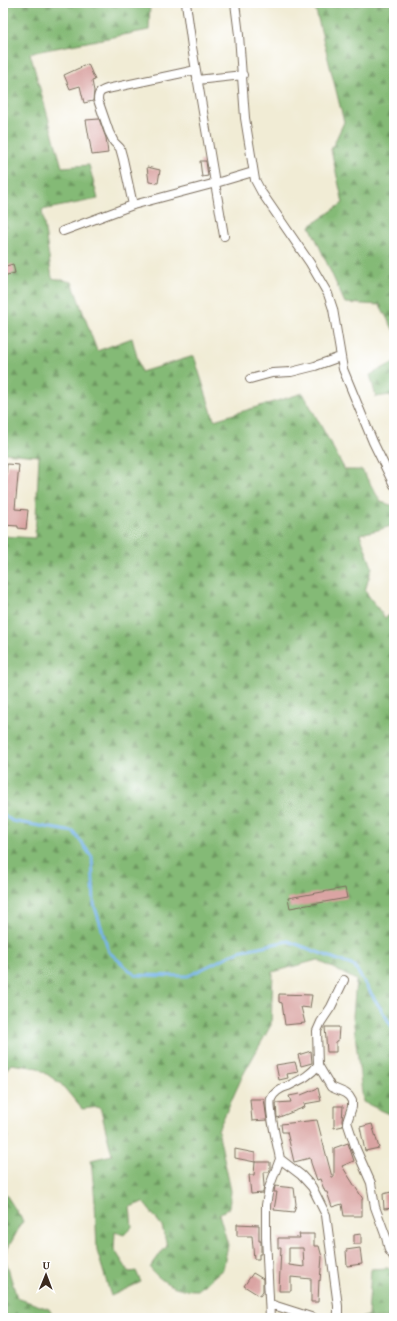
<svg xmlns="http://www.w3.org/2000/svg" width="397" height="1321" viewBox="0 0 397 1321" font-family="'Gentium Book Plus',serif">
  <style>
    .forest { fill: url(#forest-firs); stroke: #60724a }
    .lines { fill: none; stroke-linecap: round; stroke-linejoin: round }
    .stream { stroke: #78b5eb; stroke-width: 3 }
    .building { fill: #daa4a3; fill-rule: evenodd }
    .street-casing { stroke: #7b6e5e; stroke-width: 10 }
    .street { stroke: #fff; stroke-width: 8 }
  </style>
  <defs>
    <pattern id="forest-firs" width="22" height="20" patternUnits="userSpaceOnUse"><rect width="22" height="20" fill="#84ba76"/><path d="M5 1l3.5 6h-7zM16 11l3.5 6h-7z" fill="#6d9760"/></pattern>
  </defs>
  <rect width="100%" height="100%" fill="#fff"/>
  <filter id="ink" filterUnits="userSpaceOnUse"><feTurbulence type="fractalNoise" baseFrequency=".025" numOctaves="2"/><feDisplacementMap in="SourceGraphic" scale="8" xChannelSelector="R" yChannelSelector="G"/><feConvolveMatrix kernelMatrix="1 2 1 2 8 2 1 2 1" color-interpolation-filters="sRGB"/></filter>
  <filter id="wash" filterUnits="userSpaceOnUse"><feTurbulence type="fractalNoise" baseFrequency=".012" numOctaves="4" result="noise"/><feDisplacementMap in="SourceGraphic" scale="16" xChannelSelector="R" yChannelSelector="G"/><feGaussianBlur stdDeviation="0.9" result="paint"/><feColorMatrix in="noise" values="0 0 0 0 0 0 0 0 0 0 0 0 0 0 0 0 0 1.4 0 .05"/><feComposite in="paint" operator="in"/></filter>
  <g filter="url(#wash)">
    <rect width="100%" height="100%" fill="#f1ecd5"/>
    <path class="forest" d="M3,3H150L149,30L30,53L62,167L89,165L98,199L42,210L52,278L72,282L97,351L132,338L141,372L194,356L214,420L303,393L345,470H362L381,502L394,506V525L378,530L360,534L372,567L365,591L385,618L394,612V1116L363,1102L353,1016L356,980L317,960L273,972L271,1025L243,1075L218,1130L231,1191L229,1208L219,1214L228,1245L223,1269L198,1290C177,1290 164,1285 150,1268L160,1254L167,1246L162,1226L143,1202L130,1207L132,1227L124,1235L115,1232L114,1249L129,1272L136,1271L141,1282L111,1296L97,1251L95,1201L91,1160L112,1155L100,1107L82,1109L61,1084L38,1068L11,1064L3,1074V536L35,538L39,456L3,453Z
      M314,3H394V331L380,305L345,303L310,226L343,203L331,150L344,122Z
      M394,362V403L390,395L376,397L370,375Z
      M3,1111L8,1137L3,1141Z
      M3,1190L23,1221L4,1255L17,1298L49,1309L54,1318H3Z
      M388,1268L394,1273V1318H361L368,1316L371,1269Z"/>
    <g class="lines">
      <path class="stream" d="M3,814L12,821L74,832L92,857L94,904L109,952L135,975L188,976L239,951L288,941L354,966L394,1030"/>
    </g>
    <g id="blocks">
      <path class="building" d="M88,64L95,80L92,81L94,91L93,101L84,103L80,86L70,89L64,75Z
        M99,119L106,138L108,153L92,155L86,120Z
        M200,161H206L208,176L202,177Z
        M147,167L160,170L158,183L149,182Z
        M13,264L15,273L3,276V267Z
        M7,464L19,465L15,509L28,510L26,529L18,528V526L3,525V507Z
        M345,888L347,898L290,908L288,898Z
        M279,994L312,995L310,1008L301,1007L305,1023L285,1025L282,1003L279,1002Z
        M325,1027H339L338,1041H336V1052H327Z
        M311,1051L312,1063L301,1066L298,1055Z
        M295,1062L298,1072L287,1074L288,1078L279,1080L276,1065Z
        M318,1088L321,1101L304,1104L305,1107L277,1118L276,1103L291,1102L289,1096L300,1094L301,1095Z
        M250,1099H264L267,1120L252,1121Z
        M334,1106H343L342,1121L343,1126L334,1128Z
        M317,1120L332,1177H334V1148L348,1143L354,1161L342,1166L363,1199H362V1216H344L342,1204L332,1207L327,1192H325L320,1179L317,1180L311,1163L310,1158L294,1162L287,1132H282L281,1124Z
        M372,1124L379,1148L365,1151L360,1127Z
        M235,1149L255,1153V1162L235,1158Z
        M255,1162H270V1170L269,1172H263L264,1186L263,1193L251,1194L249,1175H254Z
        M275,1186L294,1188L296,1204L294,1212L274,1210L277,1192H274Z
        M391,1192L394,1201V1208L384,1209L383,1194Z
        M237,1224L259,1225V1241H261V1254H259V1259H254L252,1236H237Z
        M299,1234H314V1246H319L322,1257L320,1281L319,1280L318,1302H311V1279L291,1277V1291H279L281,1248H278V1238H300ZM289,1248H303L304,1267L289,1265Z
        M361,1234V1244H354V1235Z
        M360,1248L362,1264L347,1266L346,1250Z
        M253,1273L263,1279V1292L260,1296L244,1286Z"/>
    </g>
  </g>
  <g filter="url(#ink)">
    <use href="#blocks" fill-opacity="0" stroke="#7b6e5e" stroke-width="1"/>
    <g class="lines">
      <defs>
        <path id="street" d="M186,3L192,47L224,236
          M235,3L239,35L245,118L255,180L262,193L310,263L328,294L333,309L343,369L373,442L394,485
          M197,80L243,75
          M133,205L123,159L120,148L114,142L109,132L98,100C98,92 101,91 107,89L196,70
          M63,231L133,205L216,183L253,172
          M250,379L272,373L291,372L315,366L340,357
          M318,1065L331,1087L345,1093L349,1096L352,1101V1107L347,1122L356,1149L371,1183L375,1207L386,1237L389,1250L394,1257
          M270,1304L314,1318
          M270,1318L266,1237V1205L269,1188L280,1159
          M336,1318L338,1313V1306L326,1215L312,1187L301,1175L280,1159C278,1147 268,1109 271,1099C274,1092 281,1088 288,1086C300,1080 310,1076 318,1065L317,1031L321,1022L331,1007L344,980"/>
      </defs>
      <use href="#street" class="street-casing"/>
      <use href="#street" class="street"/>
    </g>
  </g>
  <rect width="397" height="1321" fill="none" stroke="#fff" stroke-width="16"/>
  <g transform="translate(46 1275) rotate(1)" stroke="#ffffff" stroke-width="3" paint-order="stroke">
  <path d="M0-3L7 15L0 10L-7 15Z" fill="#3b2a1e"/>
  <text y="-6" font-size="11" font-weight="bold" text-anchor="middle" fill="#3b2a1e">U</text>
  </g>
</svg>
